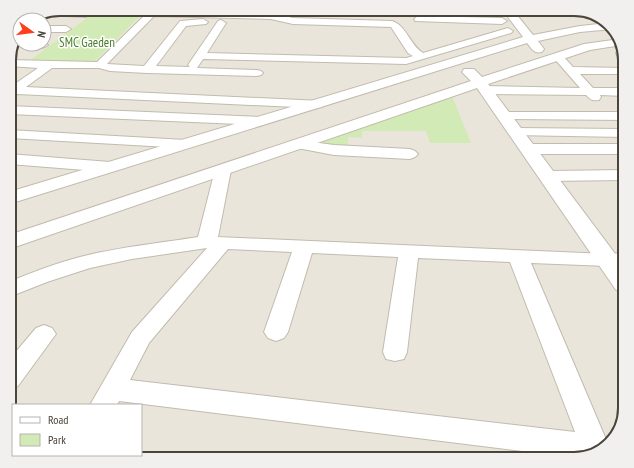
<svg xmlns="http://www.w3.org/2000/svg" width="634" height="468" viewBox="0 0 634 468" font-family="'PT Sans Narrow',sans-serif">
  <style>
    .residential { fill: #eae5da }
    .green { fill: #d2eab5 }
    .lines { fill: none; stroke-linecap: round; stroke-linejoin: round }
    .minor-casing { stroke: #c2bbae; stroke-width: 2 }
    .tertiary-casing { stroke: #c2bbae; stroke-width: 2 }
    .minor { fill: #fff; fill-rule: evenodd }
    .tertiary { fill: #fff; fill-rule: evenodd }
    .wall { fill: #bab2a6 }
    .labels { text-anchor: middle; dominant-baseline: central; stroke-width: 3; stroke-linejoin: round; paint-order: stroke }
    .far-park-label { font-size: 13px; fill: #4a7f2a; stroke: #fff }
    .rim { fill: none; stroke: #4b4439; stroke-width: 2 }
  </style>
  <rect width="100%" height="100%" fill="#f6f3ec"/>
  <path class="residential" d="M60,9H575L605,20L620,37L625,59V409L614,439L597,454L574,459H59L48,455H141V405H13V419L9,411V56L20,34V44H44V20H31Z"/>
  <path class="green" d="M60,9H152L146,14L49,13Z
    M91,15H141L94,62L29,61Z
    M452,96L471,143H430L426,131H362V138L348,137V150L302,145Z"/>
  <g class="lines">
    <defs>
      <path id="minor" d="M151,9H160L159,11L271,13L293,18L392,21C406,25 410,45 423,53L508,28L513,31L511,33L406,64L203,59L197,68L257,70L261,71L263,73L261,75L257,76L147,73L110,71L99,68H52L26,87L322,101L323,104L322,107L317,108L17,94L9,97V88L38,68L9,66V60L97,62ZM154,16L271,19L293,24L391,27L408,53L413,56L406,58L207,53L226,23L221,20L218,21L188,65L190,67L156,66L186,26L206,24L208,22L203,19L180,21L144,66L107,64Z
        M55,11H86L90,14L86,17L45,15Z
        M418,16L502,18L507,21L502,24L415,21L414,19Z
        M44,26H66L71,29L66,32H44Z
        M20,41V44H44V42L48,45C43,50 22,49 17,44Z
        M623,50L624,56L617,55L616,53L617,51Z
        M558,54L562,55L573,67L625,68V74H580L593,88H625V96L600,95L601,97L599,100C593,101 591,100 586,95L486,94L482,93L480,90L482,87L486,86L580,88L553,57Z
        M9,106L260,117L265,118L267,121L265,124L260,125L9,114Z
        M504,112H625V120L499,119L497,116L499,113Z
        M516,128L625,129V137L511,135L509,132L511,129Z
        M9,130L186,140L191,141L193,144L191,147L186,148L9,138Z
        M297,140L334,145L410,149L415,151L418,154L415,157L410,159L334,155L292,147L290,144L292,141Z
        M529,144H625V154H529L524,152L521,149L524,146Z
        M9,154L110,162L116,164L118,167L116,170L110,172L9,164Z
        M223,165L229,167L231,170L218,237L608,254L625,253V265L608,266L531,263L608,444L597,454L579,458L119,401L117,405H90L132,332L207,248L132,259L90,268L47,282L9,297V282C33,272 59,262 84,256C121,247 160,243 198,237L215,170L217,167ZM228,249L292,252L264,332L268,338L276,341L284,338L288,332L312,253L398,257L383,352L386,359L395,361L404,359L407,352L418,258L510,262L575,432L130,380L149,343Z
        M625,170V180L548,181L542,179L540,176L542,173L548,171Z
        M44,325L52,328L56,334L18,386L9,389V360L36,328Z
        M58,455H90L88,459H60Z"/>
      <path id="tertiary" d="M502,9H512L533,35L580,26L608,23L613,29L580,32L538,41L544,49L542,52C534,54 532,49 527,43L9,204V192L523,37Z
        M620,39L622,45L590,50L488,84L625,267V292L616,290L477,88L9,249V235L471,81L462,72L464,69H474L482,77L584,44Z"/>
    </defs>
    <use href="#minor" class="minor-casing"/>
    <use href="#tertiary" class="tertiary-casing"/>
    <use href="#minor" class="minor"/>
    <use href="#tertiary" class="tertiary"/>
  </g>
  <path class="wall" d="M590,14L605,20L607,21H599Z"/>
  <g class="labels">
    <g class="far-park-label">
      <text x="87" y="42">SMC Gaeden</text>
    </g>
  </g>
  <path d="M0 0H634V468H0ZM60 16H574A44 44 0 0 1 618 60V408A44 44 0 0 1 574 452H60A44 44 0 0 1 16 408V60A44 44 0 0 1 60 16Z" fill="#f1f0ef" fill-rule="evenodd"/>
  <path class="rim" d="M60 16H574A44 44 0 0 1 618 60V408A44 44 0 0 1 574 452H60A44 44 0 0 1 16 408V60A44 44 0 0 1 60 16Z"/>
  <rect x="12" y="404" width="130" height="52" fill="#ffffff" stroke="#b7b4b0"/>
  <rect x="20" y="417" width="20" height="6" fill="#ffffff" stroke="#b7b4b0"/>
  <text x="48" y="424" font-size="12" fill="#4b4439">Road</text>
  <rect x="20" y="434" width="20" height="12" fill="#d2eab5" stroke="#b7b4b0"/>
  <text x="48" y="444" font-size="12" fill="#4b4439">Park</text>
  <g transform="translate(32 32) rotate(104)"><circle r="19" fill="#ffffff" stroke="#b7b4b0"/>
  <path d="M0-3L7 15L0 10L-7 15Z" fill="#fc3f1d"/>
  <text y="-6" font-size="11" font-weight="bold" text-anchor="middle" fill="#4b4439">N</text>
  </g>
</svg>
